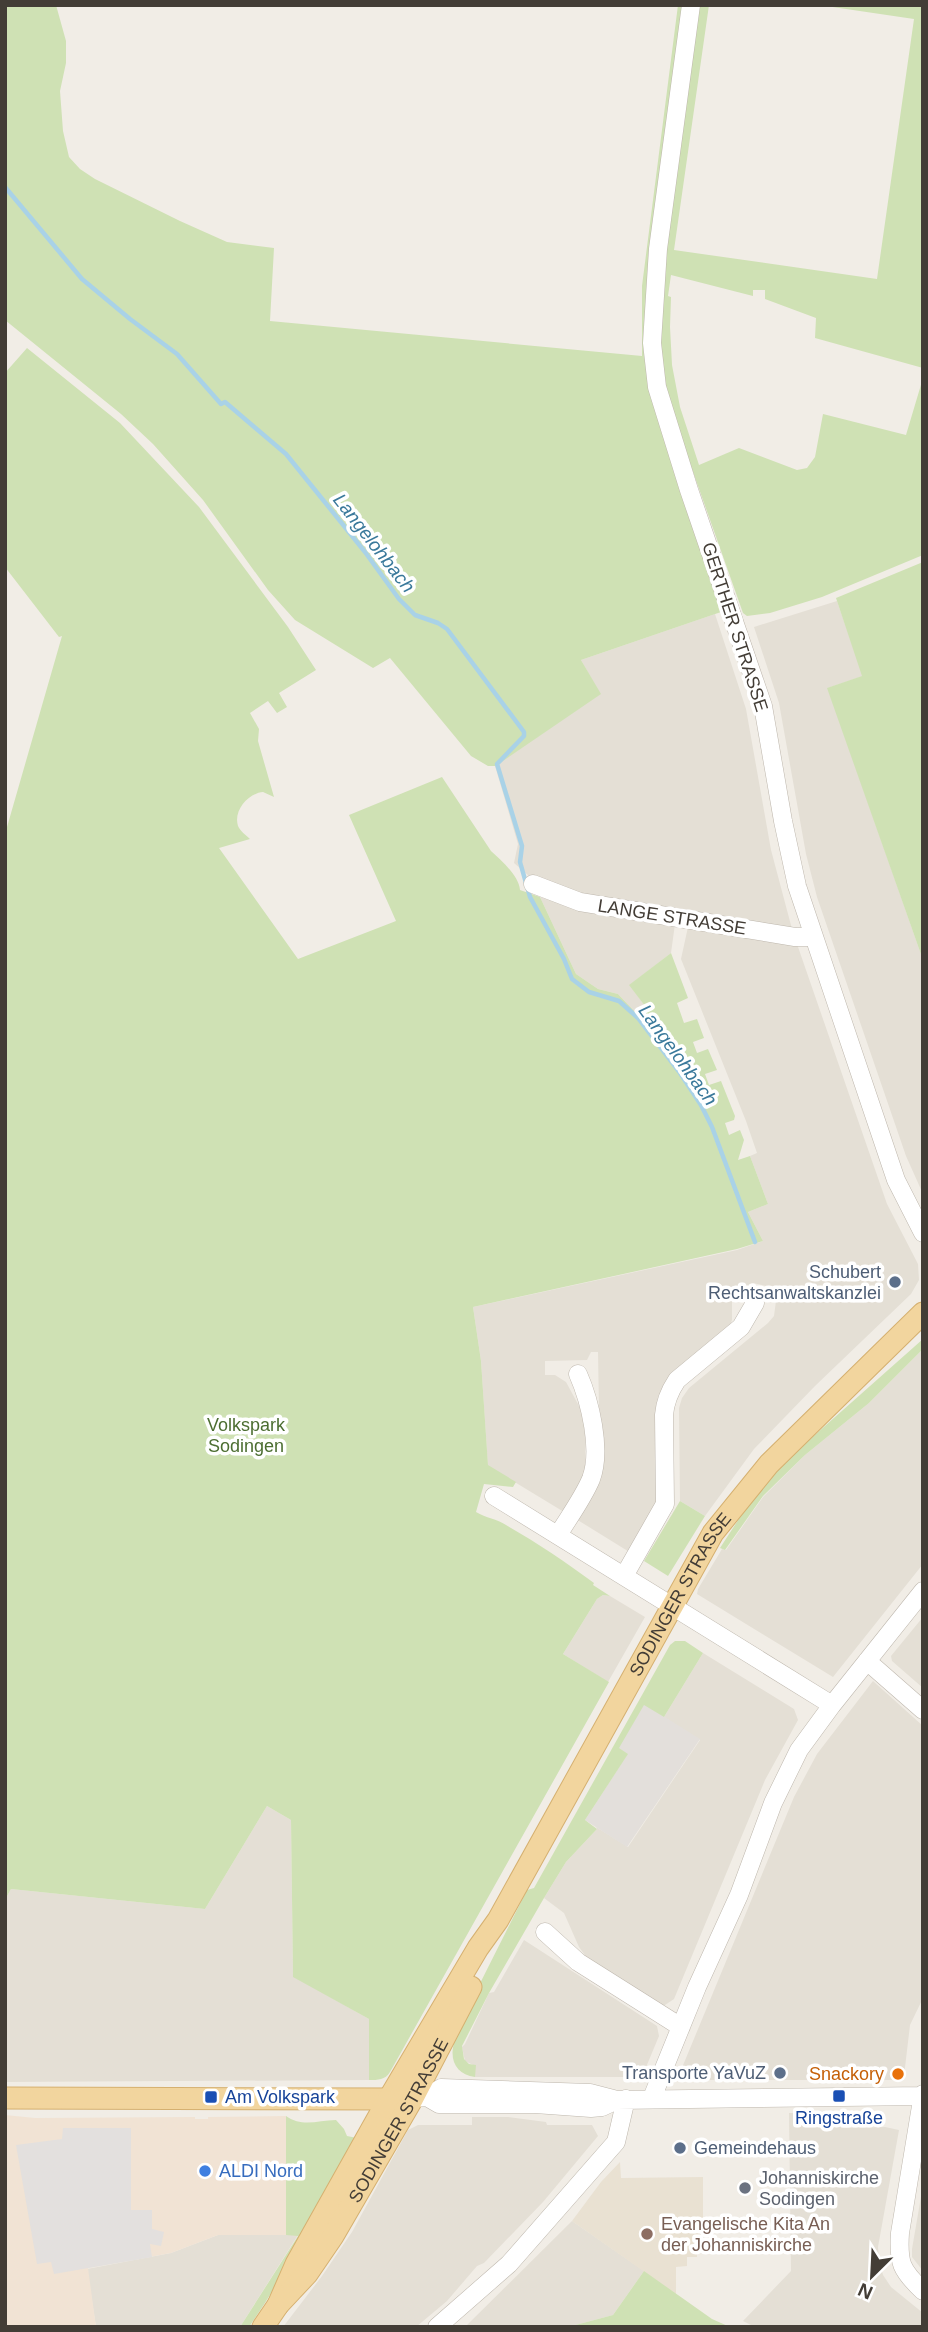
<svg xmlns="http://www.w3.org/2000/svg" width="928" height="2332" viewBox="0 0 928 2332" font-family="Helvetica,sans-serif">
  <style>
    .residential { fill: #e4dfd5 }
    .commercial { fill: #f1e3d4 }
    .industrial { fill: #e3dfdb }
    .education { fill: #e9e1d2 }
    .green { fill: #cfe1b4 }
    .parking { fill: #e3e0de }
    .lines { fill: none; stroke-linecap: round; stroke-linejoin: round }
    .stream { stroke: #a9d2e7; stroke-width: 4.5 }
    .minor-casing { stroke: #beb7ad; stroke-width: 19 }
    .major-casing { stroke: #d5b070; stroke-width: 23 }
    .minor { stroke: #fff; stroke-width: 18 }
    .major { stroke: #f2d59e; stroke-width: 21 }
    .service-dot { fill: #5c6f8a; stroke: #fff; stroke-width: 2.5 }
    .food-dot { fill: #e8710a; stroke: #fff; stroke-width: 2.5 }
    .transit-dot { fill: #1a4fb4; stroke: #fff; stroke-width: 2.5 }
    .shop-dot { fill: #3f7fe0; stroke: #fff; stroke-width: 2.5 }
    .worship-dot { fill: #6b7280; stroke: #fff; stroke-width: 2.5 }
    .education-dot { fill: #8d6e63; stroke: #fff; stroke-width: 2.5 }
    .labels { text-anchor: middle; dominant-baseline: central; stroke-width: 7; stroke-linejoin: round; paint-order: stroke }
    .street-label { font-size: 18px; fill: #433d36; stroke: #fff }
    .service-label { font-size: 18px; fill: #4e5e75; stroke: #fff; text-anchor: end }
    .park-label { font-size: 18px; fill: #4c6e31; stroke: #fff }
    .food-label { font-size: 18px; fill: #c56008; stroke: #fff; text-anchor: end }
    .transit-label { font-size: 18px; fill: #164399; stroke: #fff; text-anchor: start }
    .shop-label { font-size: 18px; fill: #366cbe; stroke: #fff; text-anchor: start }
    .worship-label { font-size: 18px; fill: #5b616d; stroke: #fff; text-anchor: start }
    .education-label { font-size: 18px; fill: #785e54; stroke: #fff; text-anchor: start }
    .water-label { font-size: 19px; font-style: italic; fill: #3a799b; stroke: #fff }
  </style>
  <rect width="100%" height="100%" fill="#f1ede6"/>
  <path class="residential" d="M837,601L863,676L828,688L923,960V1194L906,1156L817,897L806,854L779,703L754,627Z
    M715,614L746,709L771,850L792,929L619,901L550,887L529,876L514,863L518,844L495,766L600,694L581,660Z
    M540,897L578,909L675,924L671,953L630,985L645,1006L644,1010L638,1015L618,994L598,989L576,974Z
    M688,927L797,944L887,1204L918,1264L919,1280L911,1294L815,1386L754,1449L705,1516L680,1501L679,1408L682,1398L689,1388L768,1323L774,1316L776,1301L772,1293L766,1286L753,1283L738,1289L732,1301V1320L729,1328L675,1373L659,1500L631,1553L576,1519L600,1468L598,1352H591L587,1360L545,1361V1375H555L566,1382L585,1417V1472L564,1512L488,1466L481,1361L473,1307L737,1250L763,1241L748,1212L768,1204L750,1156L757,1153L746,1121L681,959Z
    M923,1349V1564L833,1677L697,1594L698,1589L722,1549L726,1550L763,1497L805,1455L869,1403Z
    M603,1595L610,1596L645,1617L608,1682L563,1654L597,1599Z
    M923,1617V1688L892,1661L891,1656Z
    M703,1653L794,1709L798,1720L765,1780L674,1999L665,2005H661L587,1958L579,1947L564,1913L544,1898L566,1862L597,1829L596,1827L628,1847L700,1740L664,1717Z
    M873,1681L923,1726V1998L910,2025L904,2076L899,2080H683L679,2075L794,1797L817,1754Z
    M267,1806L291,1820L293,1976L369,2019V2080L5,2082V1900L11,1889L205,1909Z
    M524,1940L657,2026L659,2036L644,2072L636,2077H475V2066L465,2061L462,2047L465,2044L489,1993L494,1992Z
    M789,2113H840L841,2128L885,2127L899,2130L878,2247L879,2261L883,2275L891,2287L923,2313V2327H755L743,2321L791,2271Z
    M472,2117H508L546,2122L547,2125H592L598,2136L543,2202L484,2263L477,2266L447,2301L416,2327H283L322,2276L352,2232L408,2130L418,2125H472Z
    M923,2185V2271L912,2257V2249Z
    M572,2221L644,2271L613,2315L568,2327H465Z
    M218,2235H298L240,2327H96L87,2269L171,2253Z"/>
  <path class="commercial" d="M5,2115L35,2118L195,2117V2119H208V2117L286,2116V2235H218L171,2253L88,2268L96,2327H5Z"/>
  <path class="industrial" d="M644,1704L700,1739L627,1847L585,1820L627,1755L618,1748Z"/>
  <path class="education" d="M620,2162L621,2178L703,2177V2247L697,2248V2257H687V2266L676,2267V2294L572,2221L601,2182Z"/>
  <path class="green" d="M5,5H56L66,41V63L60,91L63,131L69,157L80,169L95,179L180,221L227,242L274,248L270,321L642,356V286L678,5H709L674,250L877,279L914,19L819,5H923V368L815,338L816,318L765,299V290H753V296L671,275L668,296L671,297L670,327L672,365L680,407L699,465L739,448L797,470L807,468L815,457L823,414L906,435L923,378V555L822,597L770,613L747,616L743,613L692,469L675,473L721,612L581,660L601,694L497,765L496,763L495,766H488L471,756L390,658L373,668L295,620L268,590L203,500L153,444L121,414L5,320Z
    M27,348L120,423L199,507L288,627L316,670L279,693L287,707L277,713L268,701L250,713L259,729L258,741L274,797L263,792C249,793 233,810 238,826C240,831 246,835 250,839L219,848L298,959L396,921L349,815L442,777L491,851C501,860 519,876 520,890L540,897L576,974L598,989L618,994L638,1015L645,1006L629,985L671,953L688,998L677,1003L684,1023L697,1019L704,1038L693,1042L697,1053L708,1049L717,1070L705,1074L709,1085L721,1081L735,1116L734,1120L725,1123L729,1135L740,1130L744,1140L738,1160L750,1156L768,1204L748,1212L763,1241L737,1249L473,1307L481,1361L488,1465L516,1482L513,1487L484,1484L476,1512C486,1518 497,1519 506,1525C536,1542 566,1562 594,1583L593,1585L610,1596L603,1595L597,1599L563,1654L609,1682L390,2072C385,2080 378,2080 369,2080V2019L293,1977L291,1820L267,1806L205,1909L11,1889L5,1900V834L62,636L59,637L5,567V373Z
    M923,562V960L827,688L862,676L836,598Z
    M923,1339V1349L869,1403L805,1455L763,1496L725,1550L720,1548L748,1505L781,1465Z
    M680,1501L705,1516L668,1576L644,1561Z
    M675,1641H685L703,1653L664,1717L644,1705L619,1748L628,1754L585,1820L597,1829L566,1862L544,1898L489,1993L462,2046L464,2059L469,2064L476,2065L475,2077C457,2075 449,2061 454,2043L451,2041L527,1890L534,1888L670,1645Z
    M286,2116C303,2128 318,2120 336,2120L344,2129L347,2136L357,2138C323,2202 290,2267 249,2327H240L298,2236L286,2235Z
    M644,2271L712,2319L730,2327H568L613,2315Z"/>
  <path class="parking" d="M63,2128H131V2210H152V2229L164,2232L161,2246L150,2244L152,2257L54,2274L51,2262L37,2264L16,2145L62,2139Z"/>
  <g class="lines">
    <path class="stream" d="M5,187L82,279L130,319L177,354L221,404L225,402L286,454L365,552L399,599L415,615L438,623L447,629L524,732V736L497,764L522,846L520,862L530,897L564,959L572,979L589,992L619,1001L638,1018L680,1073L701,1105L712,1127L755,1242"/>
    <defs>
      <path id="minor" d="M691,5L658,249L652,343L657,387L689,490L763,706L783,821L797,886L896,1180L923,1233
        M533,884L580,902L795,937H814
        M494,1496L832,1705
        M558,1535C569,1517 583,1498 591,1479C602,1450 590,1401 578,1374
        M624,1576L665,1504L664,1415C665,1402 669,1392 677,1380L741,1327L755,1303
        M867,1661L923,1710
        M545,1932L578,1962L681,2027
        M923,2094L900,2233C898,2263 901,2270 923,2291
        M427,2097L439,2104H535L591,2108L602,2107L617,2100
        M413,2098L427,2097L441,2088L590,2093L617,2100L923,2096
        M652,2098L697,1987L739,1895L773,1803L799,1750L832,1705L923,1591
        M437,2327L509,2264L616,2142L626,2099"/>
      <g id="major">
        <path d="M5,2098L399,2099"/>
        <path id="s1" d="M278,2305L296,2264L388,2100L478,1948L498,1920L713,1533L769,1464L923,1313"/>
        <path id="s2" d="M263,2327L278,2305L307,2274L333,2236L413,2098L471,1987"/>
      </g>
    </defs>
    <use href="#minor" class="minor-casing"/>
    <use href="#major" class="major-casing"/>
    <use href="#minor" class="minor"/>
    <use href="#major" class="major"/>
  </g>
  <g class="service-dot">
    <circle cx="895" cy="1282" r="7"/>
    <circle cx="780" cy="2073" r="7"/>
    <circle cx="680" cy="2148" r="7"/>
  </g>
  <circle class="food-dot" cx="898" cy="2074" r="7"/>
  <g class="transit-dot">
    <rect x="832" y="2089" width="14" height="14" rx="3.5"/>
    <rect x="204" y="2090" width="14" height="14" rx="3.5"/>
  </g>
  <circle class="shop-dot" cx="205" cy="2171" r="7"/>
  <circle class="worship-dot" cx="745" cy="2188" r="7"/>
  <circle class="education-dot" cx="647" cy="2234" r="7"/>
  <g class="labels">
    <g class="street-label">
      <text transform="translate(735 627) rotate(72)">GERTHER STRASSE</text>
      <text transform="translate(672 917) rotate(9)">LANGE STRASSE</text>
      <text stroke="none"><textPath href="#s1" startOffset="817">SODINGER STRASSE</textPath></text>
      <text stroke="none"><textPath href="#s2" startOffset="248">SODINGER STRASSE</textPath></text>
    </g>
    <g class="service-label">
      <text x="881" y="1272">Schubert<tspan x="881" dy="21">Rechtsanwaltskanzlei</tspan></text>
      <text x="766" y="2073">Transporte YaVuZ</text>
      <text x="694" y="2148" text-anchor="start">Gemeindehaus</text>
    </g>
    <g class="park-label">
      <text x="246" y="1425">Volkspark<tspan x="246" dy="21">Sodingen</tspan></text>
    </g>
    <g class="food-label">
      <text x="884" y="2074">Snackory</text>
    </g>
    <g class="transit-label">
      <text x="225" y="2097">Am Volkspark</text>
      <text x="839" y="2118" text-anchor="middle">Ringstraße</text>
    </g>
    <g class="shop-label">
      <text x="219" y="2171">ALDI Nord</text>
    </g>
    <g class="worship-label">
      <text x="759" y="2178">Johanniskirche<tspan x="759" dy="21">Sodingen</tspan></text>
    </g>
    <g class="education-label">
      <text x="661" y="2224">Evangelische Kita An<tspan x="661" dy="21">der Johanniskirche</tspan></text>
    </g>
    <g class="water-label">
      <text transform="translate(374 543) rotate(52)">Langelohbach</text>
      <text transform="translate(678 1055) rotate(54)">Langelohbach</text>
    </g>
  </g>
  <rect width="928" height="2332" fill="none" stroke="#433d36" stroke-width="14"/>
  <g transform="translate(872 2276) rotate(204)" stroke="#ffffff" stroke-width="5" paint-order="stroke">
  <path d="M0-5L12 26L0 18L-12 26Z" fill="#433d36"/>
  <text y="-10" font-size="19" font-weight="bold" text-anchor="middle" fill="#433d36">N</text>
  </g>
</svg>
